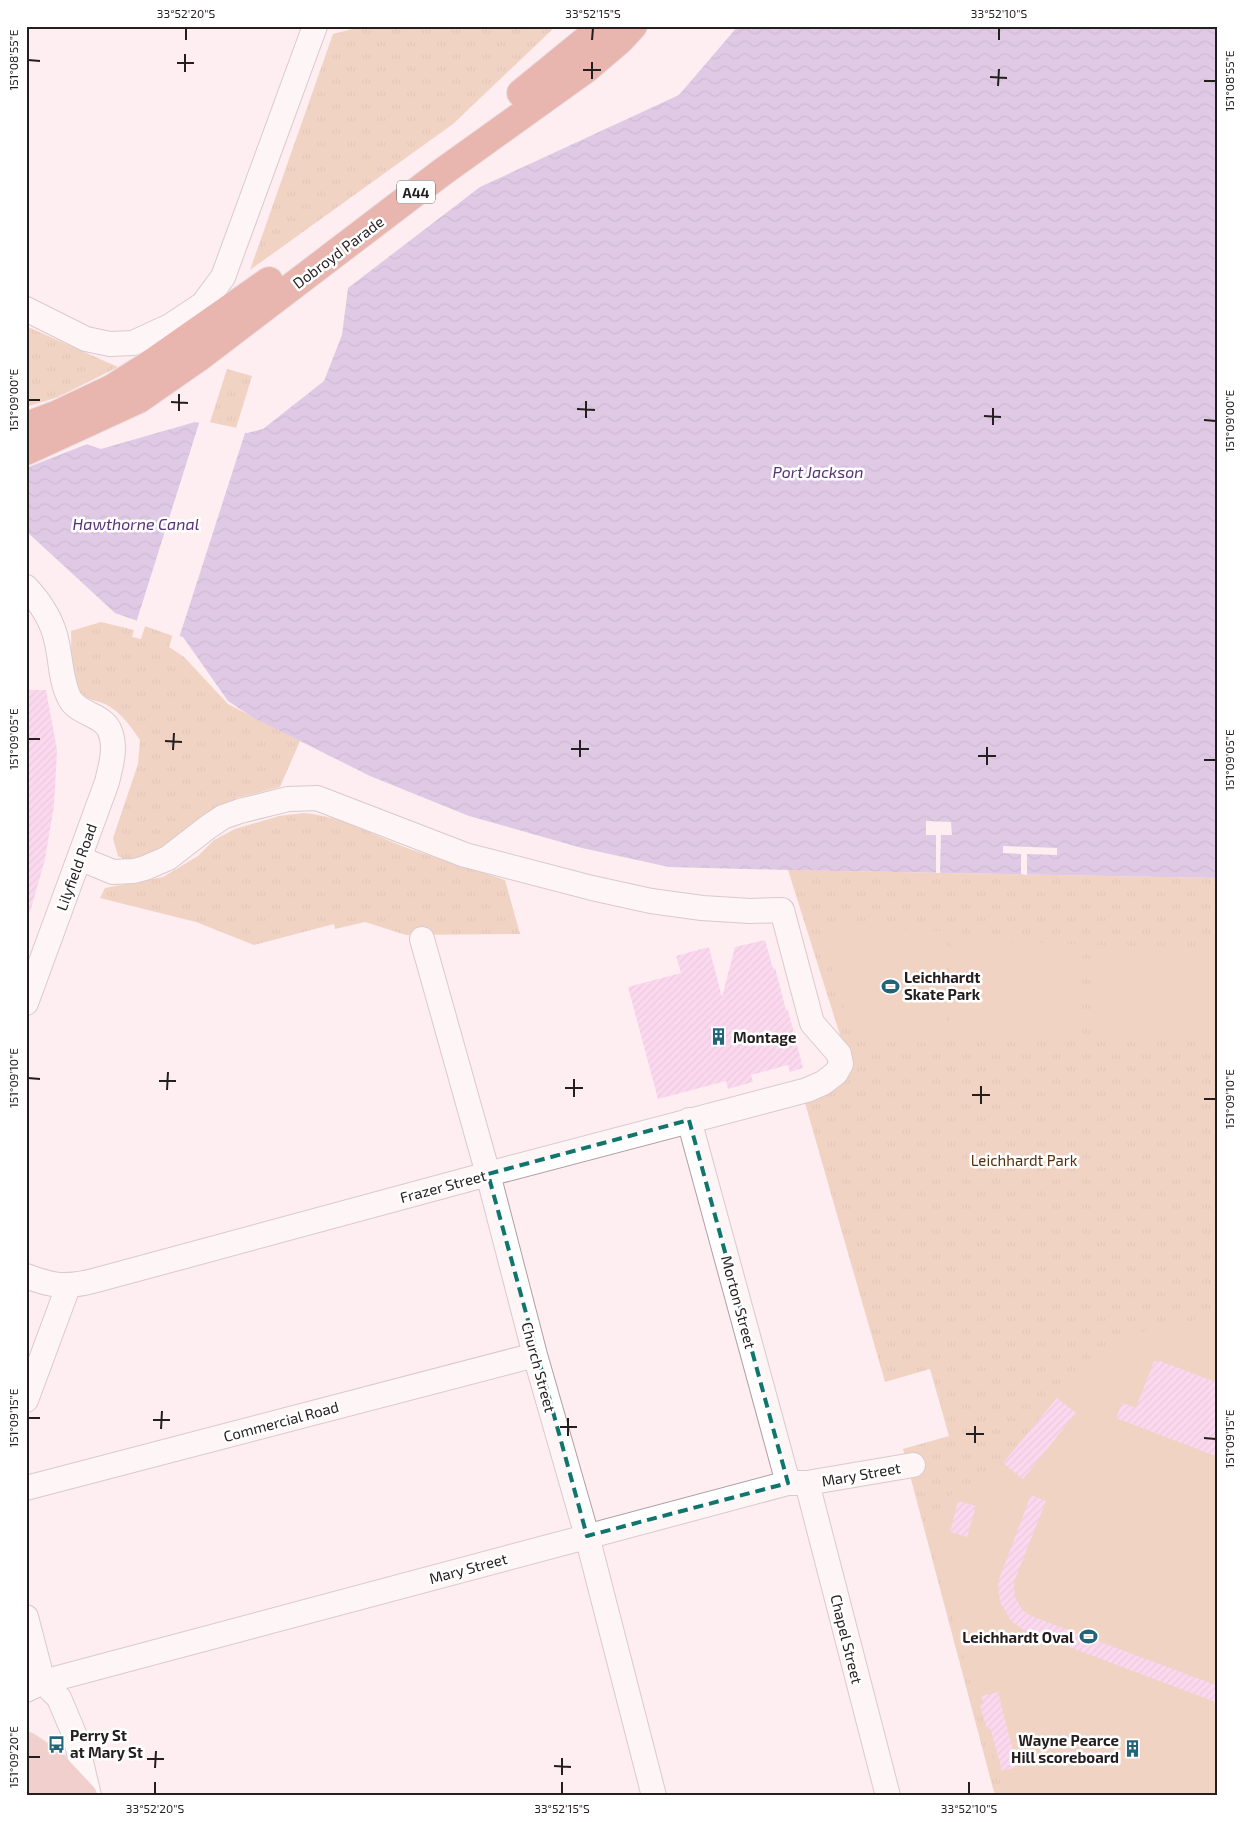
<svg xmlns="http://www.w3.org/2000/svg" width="1244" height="1822" viewBox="0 0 1244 1822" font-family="'Exo 2',sans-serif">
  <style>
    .park { fill: url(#park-tufts) }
    .garden { fill: #e3b48f }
    .water { fill: url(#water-waves) }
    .pier { fill: #feedf1 }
    .building { fill: url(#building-hatch) }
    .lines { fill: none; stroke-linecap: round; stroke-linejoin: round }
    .minor-casing { stroke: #af9fa3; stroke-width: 26 }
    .major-casing { stroke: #d3d2d2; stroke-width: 30 }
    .highway-casing { stroke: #d3d2d2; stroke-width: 30 }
    .minor { stroke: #fff; stroke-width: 24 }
    .major { stroke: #e2aaa0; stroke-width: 28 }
    .highway { stroke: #cf7160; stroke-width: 28 }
    .marked { fill: none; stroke: #0f766e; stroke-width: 4; stroke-dasharray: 10 6; stroke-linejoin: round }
    .ticks { fill: none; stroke: #241e1f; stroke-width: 2 }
    .labels { text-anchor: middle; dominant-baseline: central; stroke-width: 5; stroke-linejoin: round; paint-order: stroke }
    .shield { fill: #fff; stroke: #666262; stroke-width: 1 }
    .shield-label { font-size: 14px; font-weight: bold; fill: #241e1f }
    .street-label { font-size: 15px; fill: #241e1f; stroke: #fff }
    .poi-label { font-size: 15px; font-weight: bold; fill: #241e1f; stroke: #fff; text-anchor: start }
    .park-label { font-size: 15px; fill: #542f0e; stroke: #fff }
    .water-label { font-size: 16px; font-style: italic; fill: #573277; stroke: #fff }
    .neatline { fill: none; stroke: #241e1f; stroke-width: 2 }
    .ticks-label { font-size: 12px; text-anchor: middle; fill: #241e1f }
  </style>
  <defs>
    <pattern id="park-tufts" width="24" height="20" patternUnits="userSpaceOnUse" patternTransform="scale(1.25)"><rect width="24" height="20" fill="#e3b48f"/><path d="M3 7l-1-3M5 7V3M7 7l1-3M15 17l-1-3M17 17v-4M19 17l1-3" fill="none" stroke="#c39a7b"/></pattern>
    <pattern id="water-waves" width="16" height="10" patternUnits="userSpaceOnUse" patternTransform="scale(1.25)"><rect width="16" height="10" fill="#ba9ed8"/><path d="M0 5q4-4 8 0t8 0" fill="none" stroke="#9780af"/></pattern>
    <pattern id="building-hatch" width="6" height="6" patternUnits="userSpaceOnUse" patternTransform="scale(1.25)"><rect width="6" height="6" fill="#f9bfec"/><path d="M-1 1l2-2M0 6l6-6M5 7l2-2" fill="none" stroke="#d5a4ca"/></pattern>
  </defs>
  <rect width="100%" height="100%" fill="#feedf1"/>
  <path class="park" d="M364,26H556L453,124L250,270L333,34Z
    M26,326L28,327L118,367L58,397L26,407Z
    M227,369L252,376L169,647L184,657L228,704L300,741L280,787L237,798L200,821L163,850L129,862L118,856L113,838L138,764L140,740C130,726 121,712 105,704C96,700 87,701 81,693C68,677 72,650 71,631L101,622L134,630L132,637L141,639Z
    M304,813C342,816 374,836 410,849C441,860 473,869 505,880L520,934L406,935L365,922L335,929L334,924L254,945L196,922L100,898L105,888L163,877L198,856L214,840L235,829L279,816Z
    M788,870L1218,878V1796H995L903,1449L949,1436L930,1369L885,1382L805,1103L806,1097L851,1070Z"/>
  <path class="garden" d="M819,928L943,931L941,1043L855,1040Z
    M951,941L1083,944L1081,1038L949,1035Z
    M1094,945L1218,948V1042L1092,1039Z
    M1218,1306V1796H1004L929,1532L944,1527L939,1518L955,1488L969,1492L992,1465L1003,1463L1057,1398L1086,1372L1123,1343L1159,1323L1176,1326L1185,1325Z"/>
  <path class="water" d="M738,26H1218V878L788,870L669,867L582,848L469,816L370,776L252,717L228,701L183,637L115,613L26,531V424L101,449L195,422L247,433L263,429L324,381L342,335L348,288L480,187L679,95Z"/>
  <path class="pier" d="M200,420L246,430L179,638L136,623Z
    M26,421L90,443L26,468Z
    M926,821L951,822L952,835H941L940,873H936V835H926Z
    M1003,846L1057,848V855L1027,854V875L1021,874V854L1003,853Z"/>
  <path class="building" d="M26,690H46L57,750L54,805L45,859L30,912L26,911Z
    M765,940L773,969L775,968L786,1010H788L803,1068L790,1072L788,1065L751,1075L753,1082L728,1089L726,1081L658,1099L628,987L681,973L676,956L709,947L722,997L735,947Z
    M1154,1361H1160L1218,1383V1457L1116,1418L1122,1403L1136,1408Z
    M1057,1398L1076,1413L1023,1479L1003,1463Z
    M1031,1495L1046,1501L1014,1582L1015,1597L1022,1610L1031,1616L1218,1686V1703L1024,1630L1011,1621L1000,1602L998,1587L999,1579Z
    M958,1501L976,1506L967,1537L950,1532Z
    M998,1692L1017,1767L1002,1771L990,1728L987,1729L980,1705L984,1704L981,1696Z
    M1066,1751L1098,1753V1766L1065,1764Z"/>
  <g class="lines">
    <defs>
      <path id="minor" d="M26,309L86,339L110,344L133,343L170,326L203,304L223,277L315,26
        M26,587C41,603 53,622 57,643C61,661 61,683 70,699C78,714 101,714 109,729C117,746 111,765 107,782L26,1003
        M422,939L488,1174L535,1355L587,1536L654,1796
        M689,1120L788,1483
        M26,1276C52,1286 66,1288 93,1281L488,1174L807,1090L823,1083L836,1073L841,1064L839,1054L812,1023L782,910L750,911L702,908L651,901L592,888L465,855L317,798L288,799L240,811L223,817L208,827L168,858L145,868L134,871L113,872L79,858
        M26,1400L68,1287
        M807,1483L888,1796
        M26,1488L535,1355
        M26,1617L43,1682L59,1698L75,1736L89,1796
        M26,1690L43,1682L788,1483H807L913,1465"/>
      <path id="major" d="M26,1746L53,1764L83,1796
        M26,1773L53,1796"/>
      <path id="highway" d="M521,93L603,26
        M26,426L58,414L111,389L149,365L269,281
        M26,451L139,399L198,358L441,173L586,69L620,40L633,26"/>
    </defs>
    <use href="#minor" class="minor-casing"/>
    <use href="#major" class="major-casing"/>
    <use href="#highway" class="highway-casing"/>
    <use href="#minor" class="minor"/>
    <use href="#major" class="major"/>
    <use href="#highway" class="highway"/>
  </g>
  <path d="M0 0H1244V1822H0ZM689,1120L788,1483L587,1536L488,1174Z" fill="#feedf1" fill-opacity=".55" fill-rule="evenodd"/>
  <path class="marked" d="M689,1120L788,1483L587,1536L488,1174Z"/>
  <path class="ticks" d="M186,40V28M592,40L593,28M999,40V28M28,60L40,61M177,63H194M583,70H601M185,72V54M990,77L1007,78M592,79V62M1204,81H1216M998,86L999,69M28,400H40M171,402L188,403M577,409L595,410M179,411V394M984,416L1001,417M586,418V401M1204,420L1216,421M993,425V408M28,739H40M165,741L182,742M571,749H589M173,750L174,733M978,756H996M580,757V740M1204,760H1216M987,765V747M28,1078L40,1079M159,1081H176M565,1088H583M167,1090L168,1072M972,1095H990M574,1097V1079M1204,1099H1216M981,1104V1086M28,1418H40M153,1420H170M560,1427H577M161,1429L162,1411M966,1434H984M568,1436V1418M1204,1438L1216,1439M975,1443V1426M28,1757H40M147,1759H164M554,1766L571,1767M155,1768L156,1751M562,1775V1758M155,1794V1782M562,1794V1782M969,1794V1782"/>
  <defs>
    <symbol id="stadium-bare" viewBox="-9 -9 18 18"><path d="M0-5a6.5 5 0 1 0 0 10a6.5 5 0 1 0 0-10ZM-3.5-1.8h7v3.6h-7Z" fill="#226478" stroke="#fff" stroke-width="2.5" paint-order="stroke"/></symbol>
    <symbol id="building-bare" viewBox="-9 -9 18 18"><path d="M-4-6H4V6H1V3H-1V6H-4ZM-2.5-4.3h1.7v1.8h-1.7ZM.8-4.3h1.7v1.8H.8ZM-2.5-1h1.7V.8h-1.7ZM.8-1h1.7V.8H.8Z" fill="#226478" stroke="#fff" stroke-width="2.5" paint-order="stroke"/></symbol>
    <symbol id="bus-bare" viewBox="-9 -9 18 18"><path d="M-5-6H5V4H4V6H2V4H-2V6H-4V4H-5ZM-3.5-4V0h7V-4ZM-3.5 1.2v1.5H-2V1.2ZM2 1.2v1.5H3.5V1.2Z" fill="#226478" stroke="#fff" stroke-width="2.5" paint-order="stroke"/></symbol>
  </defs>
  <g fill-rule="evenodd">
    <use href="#stadium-bare" x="878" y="974" width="25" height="25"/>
    <use href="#building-bare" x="706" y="1024" width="25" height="25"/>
    <use href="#stadium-bare" x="1076" y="1624" width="25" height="25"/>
    <use href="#bus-bare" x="44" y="1732" width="25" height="25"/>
    <use href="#building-bare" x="1120" y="1736" width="25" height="25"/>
  </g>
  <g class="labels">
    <rect class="shield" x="397" y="180.5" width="38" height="23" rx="4"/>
    <g class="shield-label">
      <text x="416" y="192">A44</text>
    </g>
    <g class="street-label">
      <text transform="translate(338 252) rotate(-37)">Dobroyd Parade</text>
      <text transform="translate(76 867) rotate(-70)">Lilyfield Road</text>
      <text transform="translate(443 1186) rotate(-15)">Frazer Street</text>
      <text transform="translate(739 1302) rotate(75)">Morton Street</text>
      <text transform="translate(539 1367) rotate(75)">Church Street</text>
      <text transform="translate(281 1421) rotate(-15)">Commercial Road</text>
      <text transform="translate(861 1474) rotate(-10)">Mary Street</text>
      <text transform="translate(468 1568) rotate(-15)">Mary Street</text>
      <text transform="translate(847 1639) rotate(76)">Chapel Street</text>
    </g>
    <g class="poi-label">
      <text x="904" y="977">Leichhardt<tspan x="904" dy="17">Skate Park</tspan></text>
      <text x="733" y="1037">Montage</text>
      <text x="1074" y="1637" text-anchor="end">Leichhardt Oval</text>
      <text x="70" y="1735">Perry St<tspan x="70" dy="17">at Mary St</tspan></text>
      <text x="1119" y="1740" text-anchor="end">Wayne Pearce<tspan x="1119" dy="17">Hill scoreboard</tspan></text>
    </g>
    <g class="park-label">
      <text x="1024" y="1160">Leichhardt Park</text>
    </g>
    <g class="water-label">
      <text x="818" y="471">Port Jackson</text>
      <text x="136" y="523">Hawthorne Canal</text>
    </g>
  </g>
  <rect width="1244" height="1822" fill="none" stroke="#ffffff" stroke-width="55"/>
  <rect x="28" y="28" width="1188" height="1766" class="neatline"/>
  <g class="ticks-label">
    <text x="186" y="18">33°52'20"S</text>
    <text x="593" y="18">33°52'15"S</text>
    <text x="999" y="18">33°52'10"S</text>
    <text transform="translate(14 60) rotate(-90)" y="4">151°08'55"E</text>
    <text transform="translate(1230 81) rotate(-90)" y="4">151°08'55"E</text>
    <text transform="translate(14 400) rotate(-90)" y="4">151°09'00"E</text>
    <text transform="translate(1230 421) rotate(-90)" y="4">151°09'00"E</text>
    <text transform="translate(14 739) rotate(-90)" y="4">151°09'05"E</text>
    <text transform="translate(1230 760) rotate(-90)" y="4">151°09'05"E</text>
    <text transform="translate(14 1078) rotate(-90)" y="4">151°09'10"E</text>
    <text transform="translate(1230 1099) rotate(-90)" y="4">151°09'10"E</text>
    <text transform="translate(14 1418) rotate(-90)" y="4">151°09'15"E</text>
    <text transform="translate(1230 1439) rotate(-90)" y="4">151°09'15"E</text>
    <text transform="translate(14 1757) rotate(-90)" y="4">151°09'20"E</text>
    <text x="155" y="1813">33°52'20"S</text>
    <text x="562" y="1813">33°52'15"S</text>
    <text x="969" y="1813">33°52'10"S</text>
  </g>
</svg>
